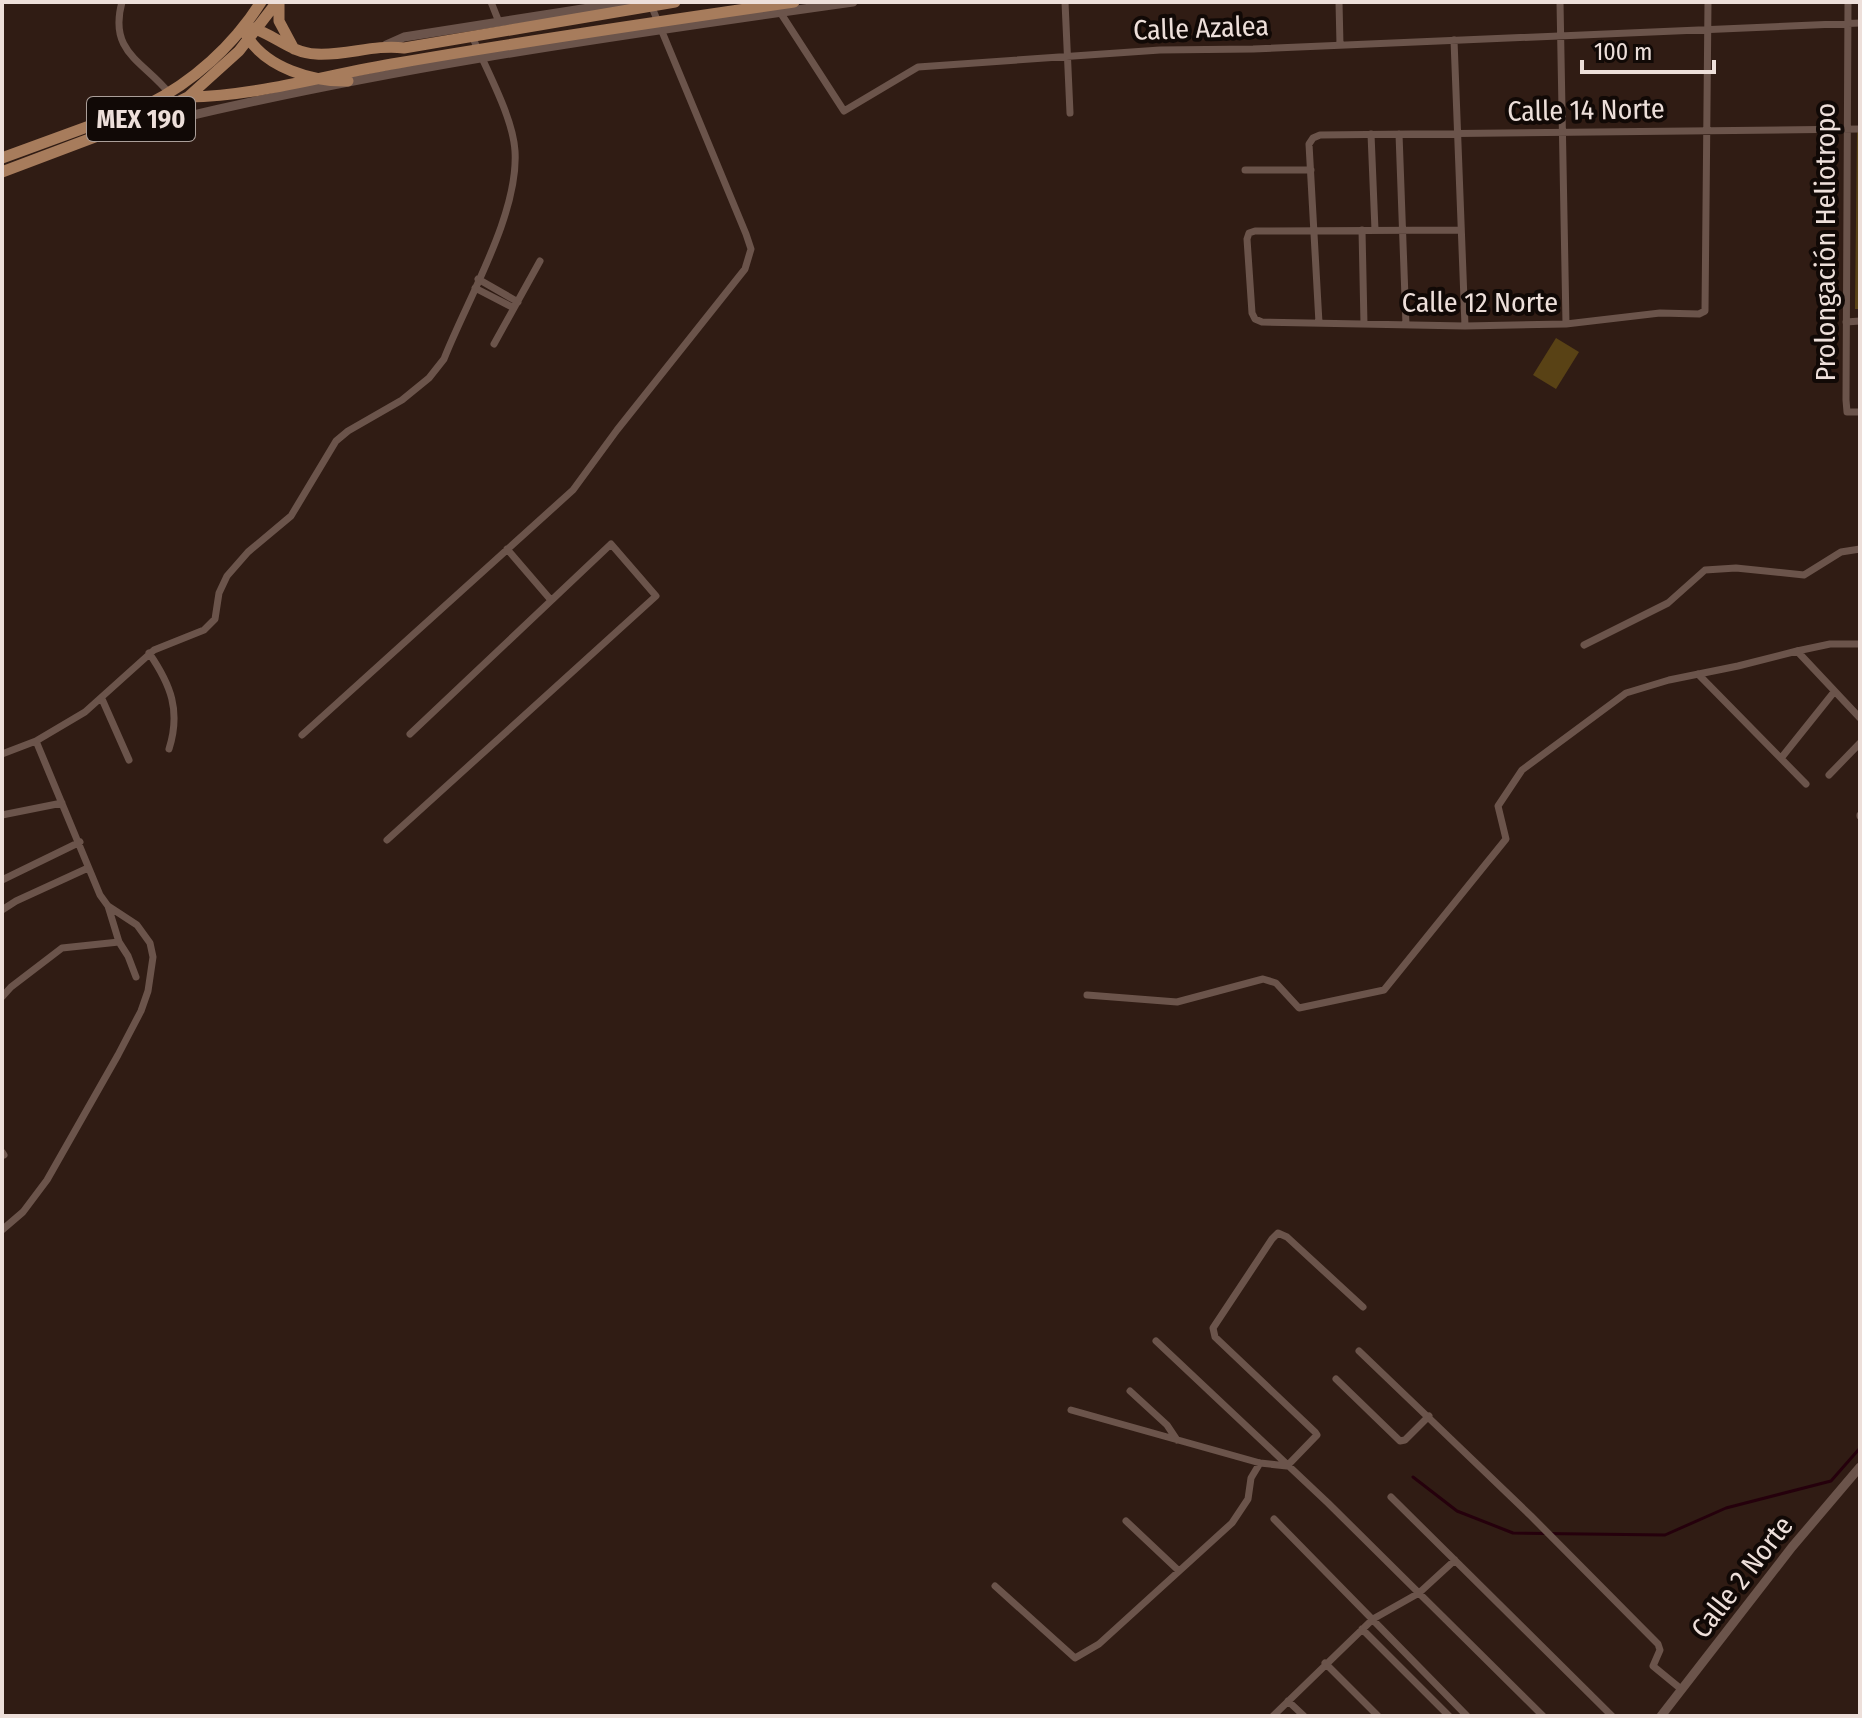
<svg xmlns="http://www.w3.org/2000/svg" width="1862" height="1718" viewBox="0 0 1862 1718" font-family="'Fira Sans Condensed',sans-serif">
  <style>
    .green { fill: #594215 }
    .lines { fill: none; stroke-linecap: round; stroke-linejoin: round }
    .stream { stroke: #25000c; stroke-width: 3 }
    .minor { stroke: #6b544b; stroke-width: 7 }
    .tertiary { stroke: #6b544b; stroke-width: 9 }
    .primary { stroke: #a77c5c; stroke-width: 11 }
    .labels { text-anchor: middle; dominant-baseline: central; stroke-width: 8; stroke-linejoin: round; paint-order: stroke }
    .shield { fill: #110906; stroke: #ab9f9a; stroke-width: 2 }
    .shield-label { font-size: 26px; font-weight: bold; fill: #eddfda }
    .street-label { font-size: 28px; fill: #eddfda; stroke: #110906 }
  </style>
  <rect width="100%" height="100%" fill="#301c14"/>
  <path class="green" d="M1857,130H1860V309H1855Z
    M1556,338L1579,352L1556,389L1533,375Z"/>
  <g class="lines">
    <path class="stream" d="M1413,1477L1457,1511L1513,1533L1665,1535L1726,1508L1831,1481L1860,1448"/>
    <path class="minor" d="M122,2C108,53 144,61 170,94
      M491,2L499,22
      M1065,2L1070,113
      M1339,2L1340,45
      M1560,2L1566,324
      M1848,2L1846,400L1847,412H1860
      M780,12L844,111L918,67L1160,50L1253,49L1860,23
      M1454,40L1465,326
      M1371,134L1375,230
      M1399,134L1406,325
      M1245,170H1311
      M1362,230L1364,324
      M1461,230L1255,231L1249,233L1247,239L1252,313L1255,319L1262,322L1465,326L1566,324L1660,313L1699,314L1705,311L1708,2
      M478,279L518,302
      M475,288L514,308
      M1846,322L1860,321
      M1319,323L1309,144L1313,138L1320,135L1860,129
      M494,344L540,261
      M507,549L550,599
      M1584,645L1668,603L1705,570L1736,568L1804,575L1841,552L1860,549
      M1797,651L1860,718
      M149,653C171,685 181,711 169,749
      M1698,674L1806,784
      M102,699L129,760
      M302,735L573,490L617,430L745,269L751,249L746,234L651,5
      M2,754L36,741L85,712L154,650L204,630L215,619L219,593L227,576L248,552L291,516L336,441L348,431L402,400L429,378L444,359C467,300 519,214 515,151C513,117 486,69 472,36
      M1782,757L1834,692
      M1829,775L1860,743
      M2,815L62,803
      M1860,816V815
      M387,840L656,596L611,544L410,734
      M2,880L80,842
      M108,906L119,942L128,956L136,977
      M2,910L16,901L88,868
      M1087,995L1177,1002L1263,979L1276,983L1299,1008L1384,990L1506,839L1498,806L1522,770L1626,693L1669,680L1738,666L1797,651L1830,644H1860
      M2,997L11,987L62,948L119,942
      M2,1152L4,1155
      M2,1230L23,1212L47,1180L118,1055L141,1011L148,991L153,957L150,943L137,925L108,906L100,895L36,741
      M1156,1341L1328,1503L1543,1716
      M1359,1351L1531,1516L1658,1644L1660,1650L1653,1666L1681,1689
      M1336,1379L1400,1441L1405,1440L1429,1416
      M1130,1391L1167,1425L1177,1440
      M1071,1410L1260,1463L1287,1466L1317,1435L1315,1432L1215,1337L1213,1328L1272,1239L1278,1233L1287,1237L1363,1307
      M1391,1497L1612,1716
      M1274,1519L1467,1716
      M1126,1521L1179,1571
      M995,1586L1075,1658L1099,1644L1232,1523L1248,1499L1251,1478L1260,1463
      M1362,1629L1449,1716
      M1325,1663L1378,1716
      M1288,1701L1304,1716
      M1273,1716L1373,1619L1419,1593L1455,1560"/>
    <path class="tertiary" d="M386,45L404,37L627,2
      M112,135C355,72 604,37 853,2
      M1661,1716L1792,1547L1860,1467"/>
    <path class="primary" d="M279,3V21L294,49
      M238,33L252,28C275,35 291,53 316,54C346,56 374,44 404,48L675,2
      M247,36C266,68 313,82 348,81
      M188,97C259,96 329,74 398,63C530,40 662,21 794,2
      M2,158L147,105C193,82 233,46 261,2
      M2,172L145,118L188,97L239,51L277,2"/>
  </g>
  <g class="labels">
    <rect class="shield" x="87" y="97" width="108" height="44" rx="6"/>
    <g class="shield-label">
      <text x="141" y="119">MEX 190</text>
    </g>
    <g class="street-label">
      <text transform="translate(1201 28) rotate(-2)">Calle Azalea</text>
      <text transform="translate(1586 110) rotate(-1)">Calle 14 Norte</text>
      <text transform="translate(1825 242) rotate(-90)">Prolongación Heliotropo</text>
      <text x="1480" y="302">Calle 12 Norte</text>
      <text transform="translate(1742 1577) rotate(-52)">Calle 2 Norte</text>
    </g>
  </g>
  <rect width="1862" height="1718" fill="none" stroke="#eddfda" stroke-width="8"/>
  <path d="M1582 60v12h132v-12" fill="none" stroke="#eddfda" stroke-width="4"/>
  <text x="1594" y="60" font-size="24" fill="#eddfda" stroke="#110906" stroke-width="6" paint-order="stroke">100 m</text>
</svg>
